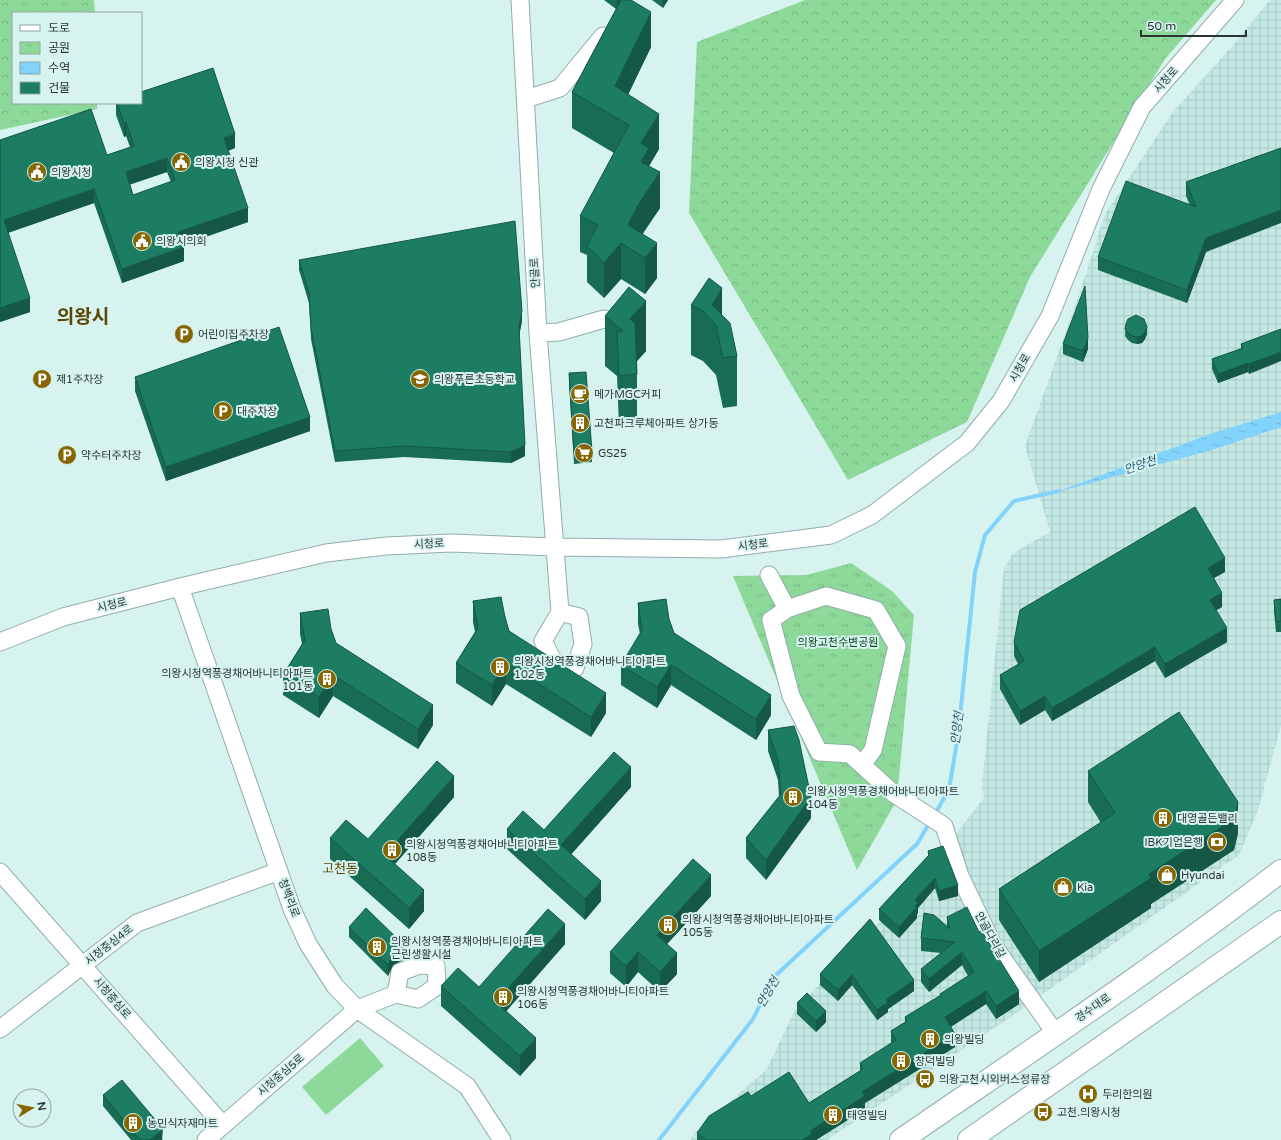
<svg xmlns="http://www.w3.org/2000/svg" width="1281" height="1140" viewBox="0 0 1281 1140" font-family="'Varela Round','Noto Sans KR',sans-serif">
  <style>
    .industrial { fill: url(#industrial-grid) }
    .forest { fill: url(#forest-crowns) }
    .park { fill: url(#park-tufts) }
    .pitch { fill: #8dd999 }
    .water { fill: url(#water-ripples) }
    .lines { fill: none; stroke-linecap: round; stroke-linejoin: round }
    .stream { stroke: #82d3fc; stroke-width: 4 }
    .minor-casing { stroke: #92adab; stroke-width: 19 }
    .major-casing { stroke: #92adab; stroke-width: 24 }
    .minor { stroke: #fff; stroke-width: 17 }
    .major { stroke: #fff; stroke-width: 22 }
    .wall { fill: #186c54; fill-rule: evenodd }
    .shaded-wall { fill: #145845 }
    .building { fill: #1c7d62; stroke: #145845; fill-rule: evenodd }
    .labels { text-anchor: middle; dominant-baseline: central; stroke-width: 4; stroke-linejoin: round; paint-order: stroke }
    .street-label { font-size: 11px; fill: #293433; stroke: #d7f3f0 }
    .poi-label { font-size: 11px; fill: #293433; stroke: #d7f3f0; text-anchor: start }
    .park-label { font-size: 11px; fill: #0a461c; stroke: #d7f3f0 }
    .water-label { font-size: 12px; font-style: italic; fill: #2c596f; stroke: #d7f3f0 }
    .quarter-label { font-size: 13px; fill: #5c4606; stroke: #d7f3f0 }
    .town-label { font-size: 19px; font-weight: bold; fill: #5c4606; stroke: #d7f3f0 }
  </style>
  <defs>
    <pattern id="industrial-grid" width="8" height="8" patternUnits="userSpaceOnUse"><rect width="8" height="8" fill="#c4e9e5"/><path d="M0 4h8M4 0v8" fill="none" stroke="#a8c8c5"/></pattern>
    <pattern id="forest-crowns" width="20" height="18" patternUnits="userSpaceOnUse"><rect width="20" height="18" fill="#8dd999"/><path d="M2 6a3 3 0 1 1 6 0M12 15a3 3 0 1 1 6 0" fill="none" stroke="#7abb84"/></pattern>
    <pattern id="park-tufts" width="24" height="20" patternUnits="userSpaceOnUse"><rect width="24" height="20" fill="#8dd999"/><path d="M3 7l-1-3M5 7V3M7 7l1-3M15 17l-1-3M17 17v-4M19 17l1-3" fill="none" stroke="#7abb84"/></pattern>
    <pattern id="water-ripples" width="26" height="14" patternUnits="userSpaceOnUse"><rect width="26" height="14" fill="#82d3fc"/><path d="M2 4q2-2 4 0t4 0M15 11q2-2 4 0t4 0" fill="none" stroke="#70b6d8"/></pattern>
  </defs>
  <rect width="100%" height="100%" fill="#d7f3f0"/>
  <path class="industrial" d="M1270,0H1281V726L1258,810L1239,855L1002,1023L827,1140H691L694,1133L767,1069L793,1014L835,966L912,890L984,798L982,785L1004,569L1013,553L1050,532L1025,446L1079,295L1105,214L1172,113L1234,44Z"/>
  <path class="forest" d="M0,0H94L95,13H13V103H97V109L0,130Z
    M805,0H1216L1165,59L1030,277L967,422L848,480L689,213L697,42Z"/>
  <path class="park" d="M851,563L892,591L914,615L897,800L857,870L733,576L807,575Z"/>
  <path class="pitch" d="M360,1038L384,1066L326,1115L302,1087Z"/>
  <path class="water" d="M1281,412V427L1212,450L1054,493L1210,434Z"/>
  <g class="lines">
    <path class="stream" d="M934,816L949,789L958,736L975,572L985,535L1014,501L1059,491
      M659,1140L753,1019L774,977L917,844L930,822"/>
    <defs>
      <path id="minor" d="M520,0L538,333L560,612L543,641L557,668H575L583,644L579,617L560,612
        M526,99L560,88L603,36
        M538,333L559,332L604,319
        M769,575L787,609
        M180,587L292,909L308,944L335,986L357,1009L467,1086L502,1140
        M0,642L63,617L180,587L326,553L386,546L451,543L555,547L721,549L831,535L872,515L967,443L1001,401L1050,316L1101,189L1142,107L1235,0
        M862,765L873,750L897,646L876,610L826,596L787,609L771,620L791,696L819,752L850,754L893,793L944,826L960,876L993,945L1056,1034
        M0,872L223,1125
        M0,1029L137,923L279,871
        M206,1140L357,1009L396,994L418,999L437,986L436,966L420,965L400,972L396,994"/>
      <path id="major" d="M901,1140C1029,1052 1158,966 1281,871
        M969,1140L1281,922"/>
    </defs>
    <use href="#minor" class="minor-casing"/>
    <use href="#major" class="major-casing"/>
    <use href="#minor" class="minor"/>
    <use href="#major" class="major"/>
  </g>
  <path class="wall" d="M604,0H631L651,47L628,94L659,149L649,166L660,208L642,234L657,278L645,294L621,279L604,298L587,282V255L580,252V216L614,153L572,128V92L616,9Z
    M652,0H668L663,8Z
    M116,103H141L235,148L228,151L248,222L183,245L184,261L122,283L94,203L8,233L30,312L0,322V140L107,155L130,147L126,136L124,137L116,115ZM167,172L171,182L133,195L130,184Z
    M1281,148L1206,252L1187,303L1098,270V257L1190,205L1186,196V182Z
    M299,260L522,321L519,335L525,456L511,463L404,457L335,462L311,339L309,303L299,270Z
    M629,287L646,351L637,361V424L619,426L617,376L605,366V316Z
    M691,305L722,315L737,356V406L723,408L716,375L703,361L691,355Z
    M1126,324L1147,334L1145,339L1142,343L1137,344L1132,343L1128,340L1125,336Z
    M1281,329L1249,374L1248,372L1218,383L1212,369V359L1241,349V344Z
    M1063,344L1088,349L1083,362L1063,354Z
    M569,373L592,452V462L574,464L569,384Z
    M135,377L310,431L166,481L135,391Z
    M1225,572L1214,578L1222,607L1216,610L1227,642L1165,678L1155,661L1052,721L1045,710L1020,725L1000,689V675L1018,664L1014,656V642Z
    M1281,599V632H1276L1274,611V600Z
    M473,601L505,617L509,631L606,713L591,737L506,684L492,706L456,683V663L475,632L473,622Z
    M638,603L669,619L674,633L771,715L756,740L671,685L657,708L621,685V665L640,634L638,624Z
    M300,613L331,629L336,643L433,725L418,749L333,696L319,718L283,695V675L302,644L300,634Z
    M768,730L811,818L766,880L746,858V838L779,797L778,780L768,751Z
    M1088,771L1238,833L1234,850L1151,904V908L1039,982L999,920V889L1101,823L1088,802Z
    M631,787L571,854L601,901L585,920L507,849V829L544,830Z
    M454,797L395,864L424,911L409,929L330,859V838L368,839Z
    M928,851L958,896L939,901L935,888L918,908V913L917,914V918L899,938L879,920V909L928,856Z
    M711,896L667,944L677,974L660,992L638,972L626,987L610,973V952Z
    M947,917L979,932L1019,1004L996,1019L986,1004L951,1027L955,1047L865,1103V1109L816,1140H697V1133L751,1096L809,1103L860,1071V1063L891,1044V1031L905,1022V1017L940,996V994L968,976L962,965L929,992L921,982V969L941,953L921,951V938L947,926Z
    M870,919L914,991L888,1009V1012L877,1020L852,985L838,1001L820,985V974Z
    M349,927L406,958L403,960L393,965L388,976L349,937Z
    M565,944L506,1011L536,1058L520,1076L441,1006V986L479,987Z
    M797,1003L826,1022L816,1032L797,1014Z
    M103,1095L163,1140H131L103,1106Z"/>
  <path class="shaded-wall" d="M617,0H623L617,9Z
    M663,0H668L663,8Z
    M651,12V47L617,118L615,86Z
    M659,114V149L649,166V184L641,198V143Z
    M126,122V136L124,137V123Z
    M235,134V148L224,152V138Z
    M167,158V172L126,186V172Z
    M660,172V208L638,241L628,225L638,205Z
    M94,189V203L4,234V220Z
    M248,208V222L178,246V232Z
    M1281,210V223L1206,252L1187,303V290L1206,238Z
    M621,243V279L604,298V263Z
    M657,243V278L645,294V258Z
    M184,247V261L122,283V269Z
    M722,288V338L712,305Z
    M30,298V312L0,322V308Z
    M646,301V351L630,369V319Z
    M522,311V321L519,337V327Z
    M1147,327V334L1145,339L1142,343L1137,344V337Z
    M1088,338V349L1083,362V351Z
    M1281,352V361L1249,374V364Z
    M1248,363V372L1218,383V374Z
    M310,417V431L166,481V467Z
    M525,445V456L511,463V452Z
    M1225,558V572L1208,581V568Z
    M1222,593V607L1210,614V600Z
    M1227,628V642L1165,678V664Z
    M1155,647V661L1052,721V708Z
    M506,663V684L492,706V685Z
    M671,665V685L657,708V687Z
    M333,675V696L319,718V697Z
    M606,693V713L591,737V717Z
    M771,695V715L756,740V719Z
    M1045,696V710L1020,725V711Z
    M433,705V725L418,749V729Z
    M631,767V787L561,866V845Z
    M454,776V797L385,875V855Z
    M811,797V818L766,880V860Z
    M1238,802V833L1234,850L1151,904V908L1039,982V951L1149,874Z
    M711,875V896L657,955V935Z
    M935,878V888L918,908V913L917,914V918L899,938V927L915,900Z
    M601,881V901L585,920V899Z
    M958,885V896L939,901V891Z
    M424,890V911L409,929V908Z
    M565,924V944L496,1023V1002Z
    M406,947V958L403,960L393,965L388,976V965L393,955Z
    M638,952V972L626,987V966Z
    M962,952V965L929,992V979Z
    M677,953V974L660,992V972Z
    M852,975V985L838,1001V990Z
    M914,980V991L888,1009V1012L877,1020V1010L886,1000Z
    M986,991V1004L945,1030V1017Z
    M1019,991V1004L996,1019V1006Z
    M826,1011V1022L816,1032V1021Z
    M955,1034V1047L865,1103V1109L816,1140H802L810,1131L862,1092Z
    M536,1038V1058L520,1076V1056Z
    M163,1129L162,1140H150Z"/>
  <path class="building" d="M621,0H631L651,12L615,86L659,114L641,143L649,148L641,162L660,172L638,205L628,225L657,243L645,258L621,243L604,263L587,246L598,225L580,216L629,125L572,92Z
    M213,68L235,134L224,138L248,208L178,232L184,247L122,269L94,189L4,220L30,298L0,308V140L91,109L107,155L134,146L126,122L124,123L117,103H141V92ZM167,158L175,180L133,195L126,172Z
    M1281,148V210L1206,238L1187,290L1098,257L1126,181L1196,207L1186,182Z
    M515,221L522,311L519,327L525,445L511,452L404,446L335,451L311,328L309,293L299,260Z
    M709,278L722,288L712,305L730,323L737,356L723,358L716,325L703,311L691,305Z
    M1085,286L1088,338L1083,351L1063,344Z
    M629,287L646,301L630,319L635,323L637,374L619,376L617,331H623L605,316Z
    M1136,315L1144,319L1147,327L1145,332L1142,336L1137,337L1132,336L1128,333L1125,329L1126,324L1128,319Z
    M279,327L310,417L166,467L135,377Z
    M1281,329V352L1249,364L1248,363L1218,374L1212,359L1243,348L1241,344Z
    M586,372L592,452L574,453L569,373Z
    M1195,507L1225,558L1208,568L1222,593L1210,600L1227,628L1165,664L1155,647L1052,708L1045,696L1020,711L1000,675L1024,661L1014,642L1020,610Z
    M501,597L505,617L509,631L606,693L591,717L506,663L492,685L456,663L478,628L473,601Z
    M666,599L669,619L674,633L771,695L756,719L671,665L657,687L621,665L642,630L638,603Z
    M1281,599V621L1276,622L1274,600Z
    M328,609L331,629L336,643L433,705L418,729L333,675L319,697L283,675L305,640L300,613Z
    M1179,712L1238,802L1234,819L1149,874L1151,878L1039,951L999,889L1115,813L1088,771Z
    M794,726L799,740L811,797L766,860L746,838L781,794L778,760L768,730Z
    M614,752L631,767L561,845L601,881L585,899L507,829L523,811L544,830Z
    M437,761L454,776L385,855L424,890L409,908L330,838L346,820L368,839Z
    M943,846L958,885L939,891L935,878L915,900L918,903L915,906L917,907L899,927L879,909L929,855L928,851Z
    M693,859L711,875L657,935L677,953L660,972L638,952L626,966L610,952Z
    M967,907L979,932L981,930L1019,991L996,1006L986,991L945,1017L955,1034L862,1092L865,1096L810,1131L812,1134L802,1140H706L697,1133L709,1116L748,1092L751,1096L789,1072L809,1103L863,1069L860,1063L896,1040L891,1031L907,1021L905,1017L941,995L940,994L974,972L962,952L929,979L921,969L955,942L921,938L924,913L934,915L950,929L947,917Z
    M366,908L406,947L403,950L393,955L388,965L349,927Z
    M548,909L565,924L496,1002L536,1038L520,1056L441,986L458,968L479,987Z
    M870,919L914,980L886,1000L888,1002L877,1010L852,975L838,990L820,974Z
    M807,993L826,1011L816,1021L797,1003Z
    M122,1080L163,1129L150,1140H140L103,1095Z"/>
  <defs>
    <symbol id="civic-disc" viewBox="-11 -11 22 22"><circle r="9.5" fill="#876601" stroke="#d7f3f0"/><path d="M-.6-6.5H3V-4.5H.6V-3L4-1V1h2V6H-6V1h2V-1L-.6-3ZM-1.2 2.5V6h2.4V2.5Z" fill="#fff"/></symbol>
    <symbol id="parking-disc" viewBox="-11 -11 22 22"><circle r="9.5" fill="#876601" stroke="#d7f3f0"/><path d="M-3.5-5.5H1a3.5 3.5 0 0 1 0 7H-1V5.5H-3.5ZM-1-3.4V-.6H.8a1.4 1.4 0 0 0 0-2.8Z" fill="#fff"/></symbol>
    <symbol id="school-disc" viewBox="-11 -11 22 22"><circle r="9.5" fill="#876601" stroke="#d7f3f0"/><path d="M0-5L7-2L0 1L-7-2ZM-4 1L0 2.5L4 1V4Q0 6-4 4Z" fill="#fff"/></symbol>
    <symbol id="cafe-disc" viewBox="-11 -11 22 22"><circle r="9.5" fill="#876601" stroke="#d7f3f0"/><path d="M-5.5-4.5H6V0H3Q3 3.5 0 3.5H-2.5Q-5.5 3.5-5.5 0ZM3-3.2v2h1.7v-2ZM-6 4.5H4V6H-6Z" fill="#fff"/></symbol>
    <symbol id="building-disc" viewBox="-11 -11 22 22"><circle r="9.5" fill="#876601" stroke="#d7f3f0"/><path d="M-4-6H4V6H1V3H-1V6H-4ZM-2.5-4.3h1.7v1.8h-1.7ZM.8-4.3h1.7v1.8H.8ZM-2.5-1h1.7V.8h-1.7ZM.8-1h1.7V.8H.8Z" fill="#fff"/></symbol>
    <symbol id="supermarket-disc" viewBox="-11 -11 22 22"><circle r="9.5" fill="#876601" stroke="#d7f3f0"/><path d="M-6-5.5h2.5l.6 2H6L4.5 2H-2.5L-4.4-4H-6ZM-1.5 3.2a1.3 1.3 0 1 0 .1 0ZM3 3.2a1.3 1.3 0 1 0 .1 0Z" fill="#fff"/></symbol>
    <symbol id="bank-disc" viewBox="-11 -11 22 22"><circle r="9.5" fill="#876601" stroke="#d7f3f0"/><path d="M-6-4H6V4H-6ZM0-2.3a2.3 2.3 0 1 0 0 4.6a2.3 2.3 0 1 0 0-4.6Z" fill="#fff"/></symbol>
    <symbol id="shop-disc" viewBox="-11 -11 22 22"><circle r="9.5" fill="#876601" stroke="#d7f3f0"/><path d="M-5-2.5h2.3a2.7 3.5 0 0 1 5.4 0H5L5.5 6h-11ZM-1.5-2.5h3a1.5 2.3 0 0 0-3 0Z" fill="#fff"/></symbol>
    <symbol id="bus-disc" viewBox="-11 -11 22 22"><circle r="9.5" fill="#876601" stroke="#d7f3f0"/><path d="M-5-6H5V4H4V6H2V4H-2V6H-4V4H-5ZM-3.5-4V0h7V-4ZM-3.5 1.2v1.5H-2V1.2ZM2 1.2v1.5H3.5V1.2Z" fill="#fff"/></symbol>
    <symbol id="hospital-disc" viewBox="-11 -11 22 22"><circle r="9.5" fill="#876601" stroke="#d7f3f0"/><path d="M-5-5h3v3.5h4V-5h3V5h-3V1.5h-4V5h-3Z" fill="#fff"/></symbol>
  </defs>
  <g fill-rule="evenodd">
    <use href="#civic-disc" x="170" y="151" width="22" height="22"/>
    <use href="#civic-disc" x="26" y="161" width="22" height="22"/>
    <use href="#civic-disc" x="131" y="230" width="22" height="22"/>
    <use href="#parking-disc" x="173" y="323" width="22" height="22"/>
    <use href="#parking-disc" x="31" y="368" width="22" height="22"/>
    <use href="#school-disc" x="409" y="368" width="22" height="22"/>
    <use href="#cafe-disc" x="569" y="383" width="22" height="22"/>
    <use href="#parking-disc" x="212" y="400" width="22" height="22"/>
    <use href="#building-disc" x="569" y="412" width="22" height="22"/>
    <use href="#supermarket-disc" x="573" y="442" width="22" height="22"/>
    <use href="#parking-disc" x="56" y="444" width="22" height="22"/>
    <use href="#building-disc" x="489" y="656" width="22" height="22"/>
    <use href="#building-disc" x="316" y="668" width="22" height="22"/>
    <use href="#building-disc" x="782" y="786" width="22" height="22"/>
    <use href="#building-disc" x="1152" y="807" width="22" height="22"/>
    <use href="#bank-disc" x="1206" y="831" width="22" height="22"/>
    <use href="#building-disc" x="381" y="839" width="22" height="22"/>
    <use href="#shop-disc" x="1156" y="864" width="22" height="22"/>
    <use href="#shop-disc" x="1052" y="876" width="22" height="22"/>
    <use href="#building-disc" x="657" y="914" width="22" height="22"/>
    <use href="#building-disc" x="366" y="936" width="22" height="22"/>
    <use href="#building-disc" x="492" y="986" width="22" height="22"/>
    <use href="#building-disc" x="919" y="1028" width="22" height="22"/>
    <use href="#building-disc" x="890" y="1050" width="22" height="22"/>
    <use href="#bus-disc" x="914" y="1068" width="22" height="22"/>
    <use href="#hospital-disc" x="1077" y="1083" width="22" height="22"/>
    <use href="#bus-disc" x="1032" y="1101" width="22" height="22"/>
    <use href="#building-disc" x="822" y="1104" width="22" height="22"/>
    <use href="#building-disc" x="122" y="1112" width="22" height="22"/>
  </g>
  <g class="labels">
    <g class="street-label">
      <text transform="translate(1166 80) rotate(-49)">시청로</text>
      <text transform="translate(535 273) rotate(-93)">안골로</text>
      <text transform="translate(1020 368) rotate(-60)">시청로</text>
      <text transform="translate(429 544) rotate(-3)">시청로</text>
      <text transform="translate(753 545) rotate(-7)">시청로</text>
      <text transform="translate(112 605) rotate(-14)">시청로</text>
      <text transform="translate(289 898) rotate(69)">청백리로</text>
      <text transform="translate(990 935) rotate(61)">안골다리길</text>
      <text transform="translate(109 945) rotate(-38)">시청중심4로</text>
      <text transform="translate(112 998) rotate(49)">시청중심로</text>
      <text transform="translate(1093 1008) rotate(-35)">경수대로</text>
      <text transform="translate(281 1075) rotate(-41)">시청중심5로</text>
    </g>
    <g class="poi-label">
      <text x="195" y="162">의왕시청 신관</text>
      <text x="51" y="172">의왕시청</text>
      <text x="156" y="241">의왕시의회</text>
      <text x="198" y="334">어린이집주차장</text>
      <text x="56" y="379">제1주차장</text>
      <text x="434" y="379">의왕푸른초등학교</text>
      <text x="594" y="394">메가MGC커피</text>
      <text x="237" y="411">대주차장</text>
      <text x="594" y="423">고천파크루체아파트 상가동</text>
      <text x="598" y="453">GS25</text>
      <text x="81" y="455">약수터주차장</text>
      <text x="514" y="661">의왕시청역풍경채어바니티아파트<tspan x="514" dy="13">102동</tspan></text>
      <text x="313" y="673" text-anchor="end">의왕시청역풍경채어바니티아파트<tspan x="313" dy="13">101동</tspan></text>
      <text x="807" y="791">의왕시청역풍경채어바니티아파트<tspan x="807" dy="13">104동</tspan></text>
      <text x="1177" y="818">대영골든밸리</text>
      <text x="1203" y="842" text-anchor="end">IBK기업은행</text>
      <text x="406" y="844">의왕시청역풍경채어바니티아파트<tspan x="406" dy="13">108동</tspan></text>
      <text x="1181" y="875">Hyundai</text>
      <text x="1077" y="887">Kia</text>
      <text x="682" y="919">의왕시청역풍경채어바니티아파트<tspan x="682" dy="13">105동</tspan></text>
      <text x="391" y="941">의왕시청역풍경채어바니티아파트<tspan x="391" dy="13">근린생활시설</tspan></text>
      <text x="517" y="991">의왕시청역풍경채어바니티아파트<tspan x="517" dy="13">106동</tspan></text>
      <text x="944" y="1039">의왕빌딩</text>
      <text x="915" y="1061">창덕빌딩</text>
      <text x="939" y="1079">의왕고천시외버스정류장</text>
      <text x="1102" y="1094">두리한의원</text>
      <text x="1057" y="1112">고천.의왕시청</text>
      <text x="847" y="1115">태영빌딩</text>
      <text x="147" y="1123">농민식자재마트</text>
    </g>
    <g class="park-label">
      <text x="838" y="642">의왕고천수변공원</text>
    </g>
    <g class="water-label">
      <text transform="translate(1140 465) rotate(-18)">안양천</text>
      <text transform="translate(957 728) rotate(-83)">안양천</text>
      <text transform="translate(768 992) rotate(-60)">안양천</text>
    </g>
    <g class="quarter-label">
      <text x="340" y="869">고천동</text>
    </g>
    <g class="town-label">
      <text x="83" y="317">의왕시</text>
    </g>
  </g>
  <rect x="12" y="12" width="130" height="92" fill="#d7f3f0" stroke="#91a7a4"/>
  <rect x="20" y="25" width="20" height="6" fill="#ffffff" stroke="#91a7a4"/>
  <text x="48" y="32" font-size="12" fill="#293433">도로</text>
  <rect x="20" y="42" width="20" height="12" fill="url(#park-tufts)" stroke="#91a7a4"/>
  <text x="48" y="52" font-size="12" fill="#293433">공원</text>
  <rect x="20" y="62" width="20" height="12" fill="url(#water-ripples)" stroke="#91a7a4"/>
  <text x="48" y="72" font-size="12" fill="#293433">수역</text>
  <rect x="20" y="82" width="20" height="12" fill="#1c7d62" stroke="#91a7a4"/>
  <text x="48" y="92" font-size="12" fill="#293433">건물</text>
  <g transform="translate(32 1108) rotate(80)"><circle r="19" fill="#d7f3f0" stroke="#91a7a4"/>
  <path d="M0-3L7 15L0 10L-7 15Z" fill="#876601"/>
  <text y="-6" font-size="11" font-weight="bold" text-anchor="middle" fill="#293433">N</text>
  </g>
  <path d="M1141 30v6h105v-6" fill="none" stroke="#293433" stroke-width="2"/>
  <text x="1147" y="30" font-size="12" fill="#293433" stroke="#d7f3f0" stroke-width="3" paint-order="stroke">50 m</text>
</svg>
